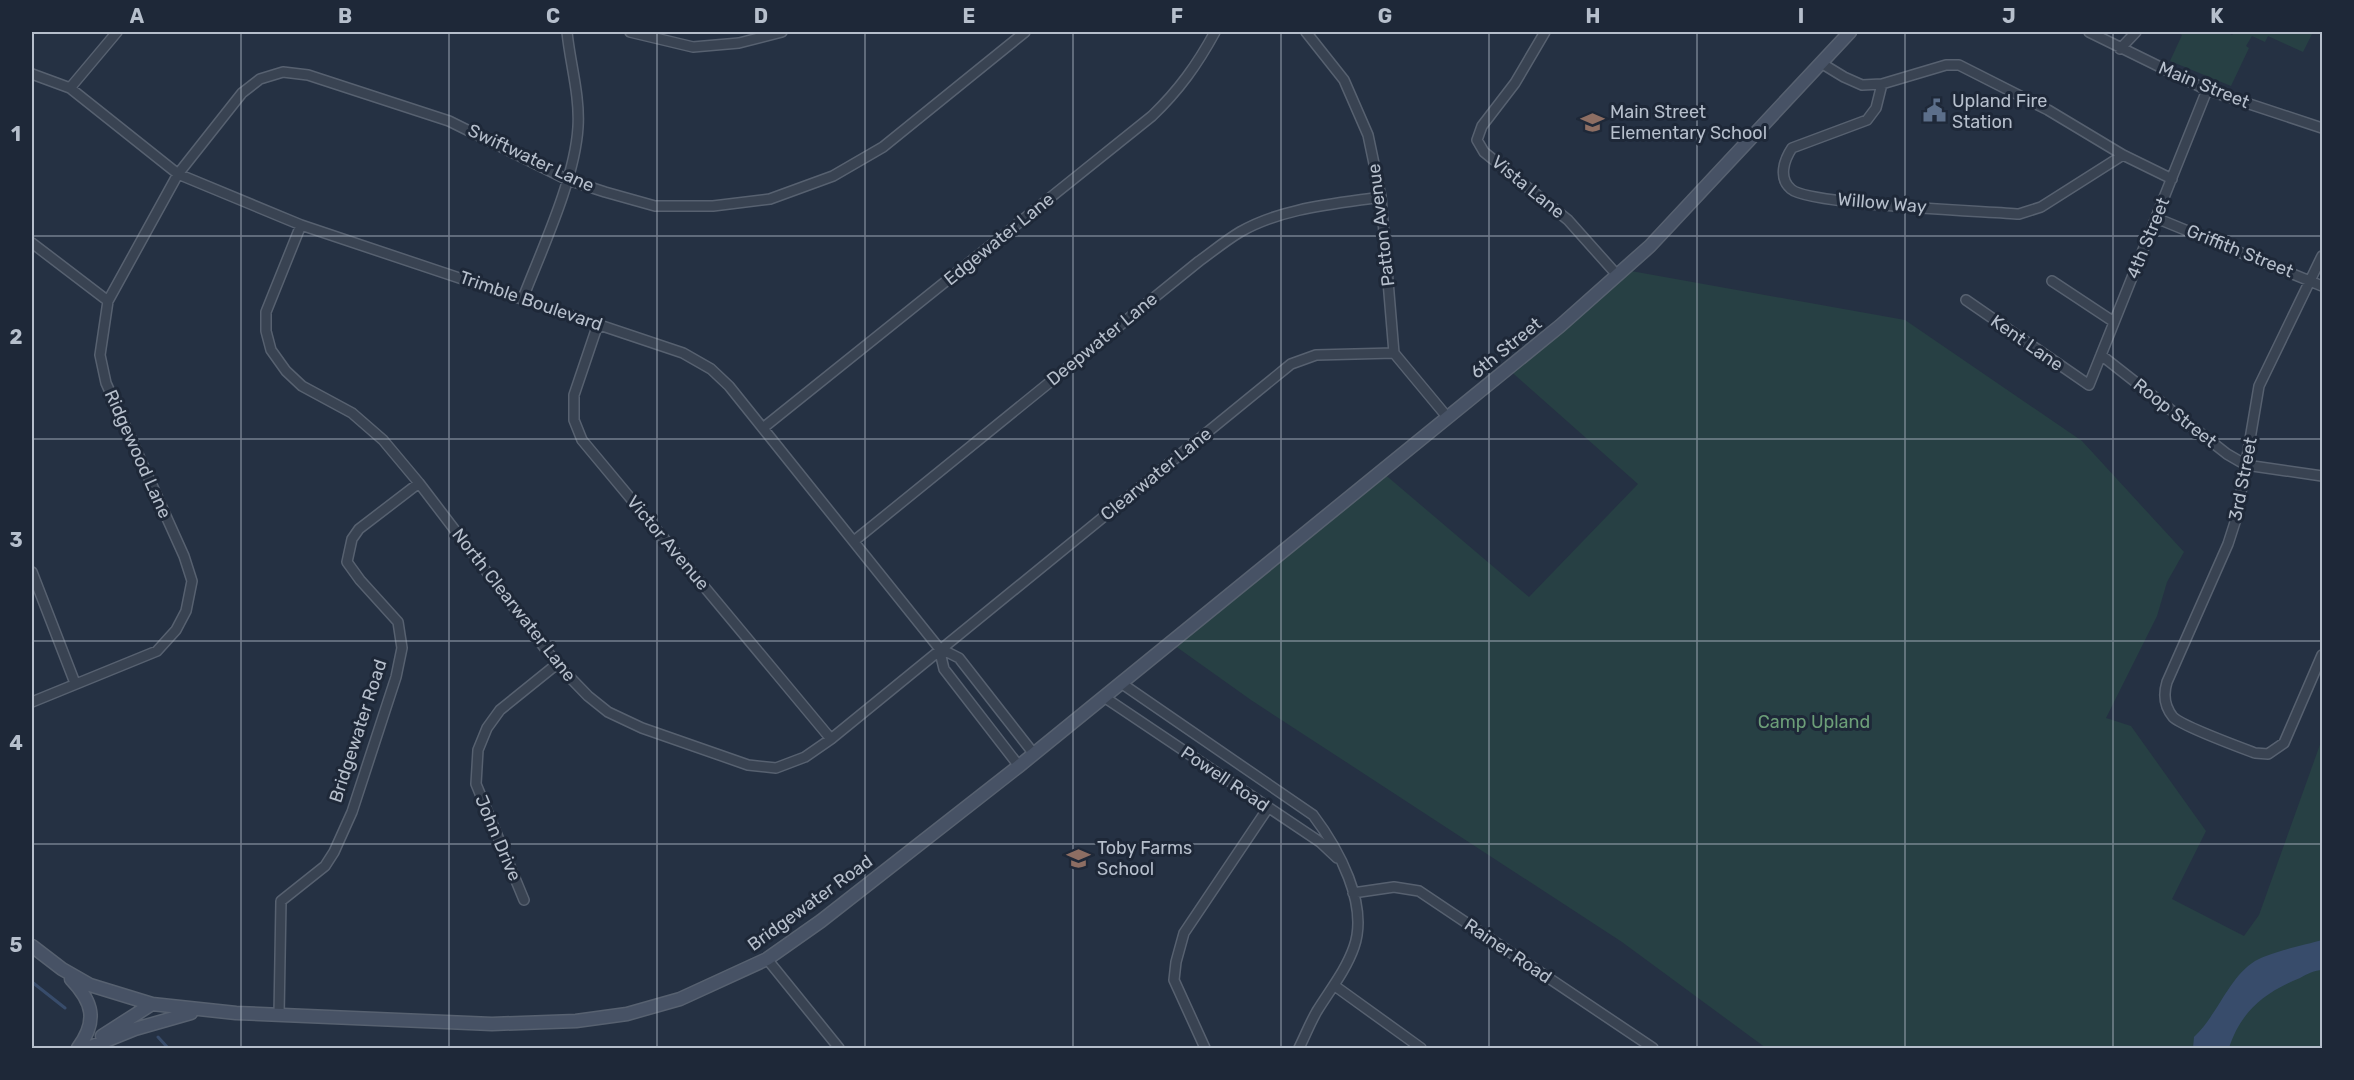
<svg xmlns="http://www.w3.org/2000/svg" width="2354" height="1080" viewBox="0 0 2354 1080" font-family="Rubik,sans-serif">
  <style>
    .green { fill: #274044 }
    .water { fill: #384c6b }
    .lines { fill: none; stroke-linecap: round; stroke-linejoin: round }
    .stream { stroke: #384c6b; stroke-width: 3 }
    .street-casing { stroke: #576170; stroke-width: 12 }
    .secondary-casing { stroke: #576170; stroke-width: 15 }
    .street { stroke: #394352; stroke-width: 9 }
    .secondary { stroke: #475265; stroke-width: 12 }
    .grid { fill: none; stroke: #b6bfcc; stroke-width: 1.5; stroke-opacity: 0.55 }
    .labels { text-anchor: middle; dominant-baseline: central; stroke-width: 6; stroke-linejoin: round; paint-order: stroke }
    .street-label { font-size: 18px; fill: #b6bfcc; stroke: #1e2838 }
    .poi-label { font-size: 18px; fill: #b6bfcc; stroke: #1e2838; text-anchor: start }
    .park-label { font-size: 18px; fill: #6c9e78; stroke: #1e2838 }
    .neatline { fill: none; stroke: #b6bfcc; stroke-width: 2 }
    .grid-label { font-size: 20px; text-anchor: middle; font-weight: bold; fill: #b6bfcc }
  </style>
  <rect width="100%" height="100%" fill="#253143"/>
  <path class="green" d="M2177,32H2226L2232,35L2235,32H2313L2303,52L2268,36L2265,42L2252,36L2246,46L2249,48L2231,86L2170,61L2182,35Z
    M1631,271L1905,320L2082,441L2184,552L2167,582L2157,616L2106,718L2131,726L2206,831L2172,899L2244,936L2259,915L2322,739V1048H1766L1622,942L1251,700L1171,643L1382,472L1529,597L1638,484L1507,368Z"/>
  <path class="water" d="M2322,940V970C2315,970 2307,974 2300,978C2264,993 2241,1011 2229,1048H2193L2194,1037C2217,1016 2229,977 2255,961C2270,952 2305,945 2322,940Z"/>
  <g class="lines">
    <path class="stream" d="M32,982L65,1008
      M158,1037L168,1048"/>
    <defs>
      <path id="street" d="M630,32L693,47L739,43L782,32
        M1306,32L1344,80L1368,135L1381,197L1394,353L1448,418
        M1545,32L1515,83L1482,126L1477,140L1484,152L1568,220L1618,276
        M2089,32L2207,90L2322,128
        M2120,49L2136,32
        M1821,63L1844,77L1862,85L1882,84L1946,65H1959L2048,110L2123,155L2172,179
        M32,74L70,88L178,174L301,225L683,353L711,369L729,386L939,648L959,658L1034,754
        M1882,84L1876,108L1867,120L1792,148C1784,160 1778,178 1791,189C1808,205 1984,211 2019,214L2041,207L2123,155
        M70,88L117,32
        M2156,218L2322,286
        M301,225L266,312V331L271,350L286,371L302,386L352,413L383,440L419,483L557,664L588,696L608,712L642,728L748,765L776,768L805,757L831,739L1291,364L1316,355L1394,353
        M32,243L108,301
        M2322,256L2259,386L2237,516L2228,544L2167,682C2163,695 2164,706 2173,717C2182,726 2239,747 2255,753L2268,754L2284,743L2322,655
        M2052,281L2114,322
        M523,298C542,249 575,179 578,127C580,95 570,63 567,32
        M1966,300L2089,385L2207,90
        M598,324L574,395V420L582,440L831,739
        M2101,355L2227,454L2246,465L2322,476
        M763,428L1152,116C1179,90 1197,65 1215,32
        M854,541L1198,262C1212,252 1225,241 1240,232C1282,208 1333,204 1381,197
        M32,572L75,683
        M939,648L944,669L1019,766
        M1121,683L1313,815C1338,848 1369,904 1354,947C1346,970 1330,990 1317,1011C1310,1023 1305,1036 1299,1048
        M1104,697L1320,842L1337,858
        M32,702L157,651L176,630L186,611L192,581L184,556L106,383L100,355L108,301L178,174L242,93L260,79L283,72L308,75L449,121L568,180L605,192L655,206H713L770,199L833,176L883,147L1025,32
        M1353,893L1394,887L1419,891L1653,1048
        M524,900L476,784L478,750L487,728L500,710L557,664
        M767,959L839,1048
        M1335,986L1421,1048
        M279,1015L281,901L325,866L334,852L352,812L396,677L402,648L398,622L360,580L347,562L352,539L359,529L419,483
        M1205,1048L1174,980L1176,962L1184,933L1268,808"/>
      <path id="secondary" d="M32,946L62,969L90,985L152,1004L236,1013L492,1024L576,1021L627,1014L680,999L767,959L821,921L1019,766L1560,326L1650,246L1850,32
        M71,979C93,1002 98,1021 78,1048
        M102,1036L152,1004
        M88,1048L135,1029L191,1013"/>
    </defs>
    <use href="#street" class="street-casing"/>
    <use href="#secondary" class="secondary-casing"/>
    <use href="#street" class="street"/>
    <use href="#secondary" class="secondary"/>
  </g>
  <path class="grid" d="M241,32V1048M449,32V1048M657,32V1048M865,32V1048M1073,32V1048M1281,32V1048M1489,32V1048M1697,32V1048M1905,32V1048M2113,32V1048M32,236H2322M32,439H2322M32,641H2322M32,844H2322"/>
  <defs>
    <symbol id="civic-bare" viewBox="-9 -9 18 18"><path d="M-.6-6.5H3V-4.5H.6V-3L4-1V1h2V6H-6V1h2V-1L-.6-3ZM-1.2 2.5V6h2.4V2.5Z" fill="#5c6f8a" stroke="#1e2838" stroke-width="2.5" paint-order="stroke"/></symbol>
    <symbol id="school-bare" viewBox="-9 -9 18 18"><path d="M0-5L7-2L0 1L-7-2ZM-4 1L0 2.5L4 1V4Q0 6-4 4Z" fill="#8d6e63" stroke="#1e2838" stroke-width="2.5" paint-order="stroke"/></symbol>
  </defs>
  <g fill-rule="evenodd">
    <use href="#civic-bare" x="1918" y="94" width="33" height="33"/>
    <use href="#school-bare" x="1576" y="106" width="33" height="33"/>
    <use href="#school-bare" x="1062" y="842" width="33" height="33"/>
  </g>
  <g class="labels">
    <g class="street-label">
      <text transform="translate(2204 85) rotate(22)">Main Street</text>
      <text transform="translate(531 158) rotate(25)">Swiftwater Lane</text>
      <text transform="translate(1528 187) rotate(39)">Vista Lane</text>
      <text transform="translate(1882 203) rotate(5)">Willow Way</text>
      <text transform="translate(1381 225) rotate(-97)">Patton Avenue</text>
      <text transform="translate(2148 238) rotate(-68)">4th Street</text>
      <text transform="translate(999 239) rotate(-39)">Edgewater Lane</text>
      <text transform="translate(2240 251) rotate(22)">Griffith Street</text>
      <text transform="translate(531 301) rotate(19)">Trimble Boulevard</text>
      <text transform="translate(1102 339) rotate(-39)">Deepwater Lane</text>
      <text transform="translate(2027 343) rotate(35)">Kent Lane</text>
      <text transform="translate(1506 348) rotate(-39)">6th Street</text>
      <text transform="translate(2175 413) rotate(38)">Roop Street</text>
      <text transform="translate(138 454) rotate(66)">Ridgewood Lane</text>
      <text transform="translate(1156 474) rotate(-39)">Clearwater Lane</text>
      <text transform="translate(2243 479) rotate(-79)">3rd Street</text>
      <text transform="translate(668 543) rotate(50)">Victor Avenue</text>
      <text transform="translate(514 605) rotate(52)">North Clearwater Lane</text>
      <text transform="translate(358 731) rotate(-72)">Bridgewater Road</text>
      <text transform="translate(1225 779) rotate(34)">Powell Road</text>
      <text transform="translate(498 838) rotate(67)">John Drive</text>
      <text transform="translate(810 903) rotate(-36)">Bridgewater Road</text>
      <text transform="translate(1508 951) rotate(34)">Rainer Road</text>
    </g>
    <g class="poi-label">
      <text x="1952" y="101">Upland Fire<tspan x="1952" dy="21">Station</tspan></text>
      <text x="1610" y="112">Main Street<tspan x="1610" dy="21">Elementary School</tspan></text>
      <text x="1097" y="848">Toby Farms<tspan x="1097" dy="21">School</tspan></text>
    </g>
    <g class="park-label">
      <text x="1814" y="722">Camp Upland</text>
    </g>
  </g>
  <rect width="2354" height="1080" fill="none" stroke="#1e2838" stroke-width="66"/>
  <rect x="33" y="33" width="2288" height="1014" class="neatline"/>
  <g class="grid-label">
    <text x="137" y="23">A</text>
    <text x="345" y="23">B</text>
    <text x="553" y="23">C</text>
    <text x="761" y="23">D</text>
    <text x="969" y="23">E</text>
    <text x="1177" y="23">F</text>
    <text x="1385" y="23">G</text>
    <text x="1593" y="23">H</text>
    <text x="1801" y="23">I</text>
    <text x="2009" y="23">J</text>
    <text x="2217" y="23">K</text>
    <text x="16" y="141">1</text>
    <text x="16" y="344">2</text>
    <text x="16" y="547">3</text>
    <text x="16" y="750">4</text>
    <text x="16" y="952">5</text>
  </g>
</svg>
